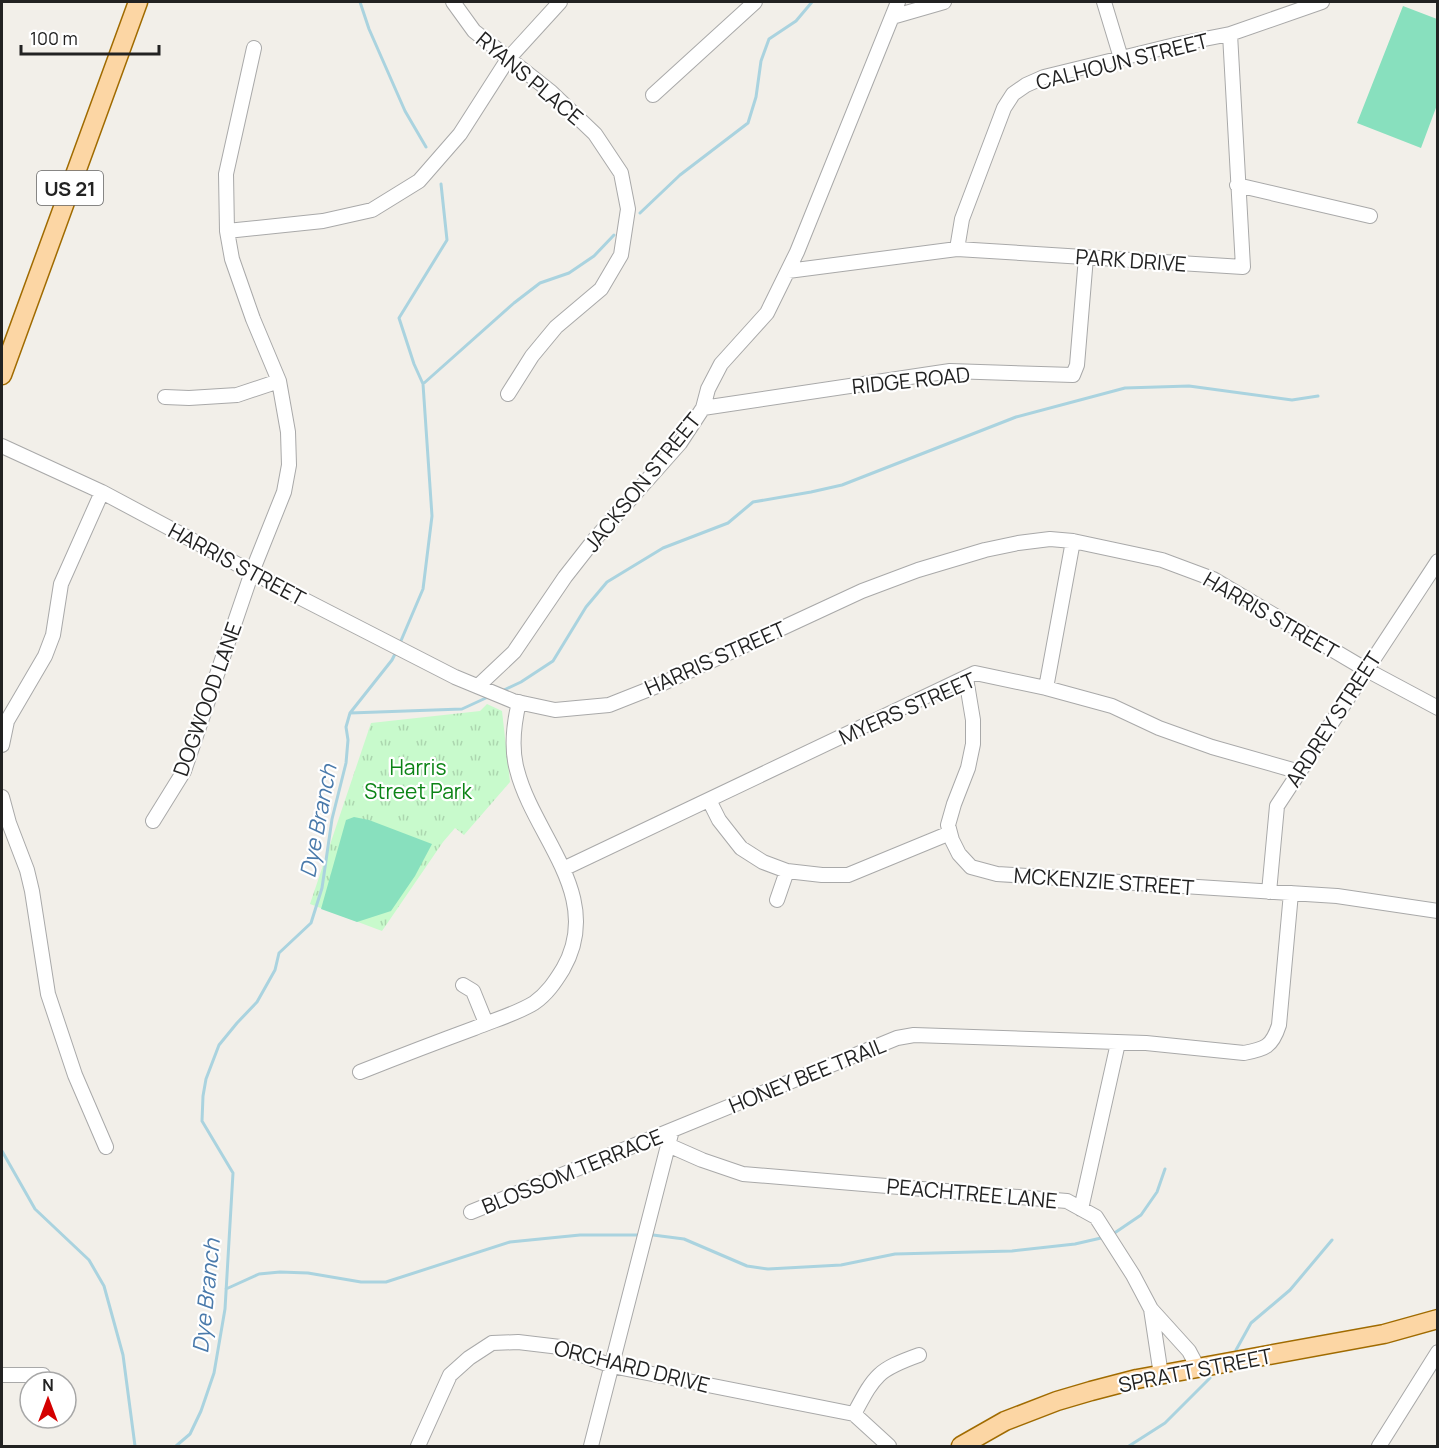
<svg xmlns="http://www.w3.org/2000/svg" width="1439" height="1448" viewBox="0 0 1439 1448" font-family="Manrope,sans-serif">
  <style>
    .park { fill: url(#park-tufts) }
    .pitch { fill: #88e0be }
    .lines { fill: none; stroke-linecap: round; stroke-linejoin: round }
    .stream { stroke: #aad3df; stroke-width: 3 }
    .minor-casing { stroke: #a9a9a9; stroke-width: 16 }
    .major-casing { stroke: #a06b00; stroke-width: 21 }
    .minor { stroke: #fff; stroke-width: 14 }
    .major { stroke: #fcd6a4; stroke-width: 18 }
    .labels { text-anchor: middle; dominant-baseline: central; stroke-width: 4.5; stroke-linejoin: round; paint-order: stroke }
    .shield { fill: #fff; stroke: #646464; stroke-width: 1.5 }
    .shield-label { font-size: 20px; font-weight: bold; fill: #222 }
    .street-label { font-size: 21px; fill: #222; stroke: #fff }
    .park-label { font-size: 21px; fill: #0c8416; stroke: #fff }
    .water-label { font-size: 22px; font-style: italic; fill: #4a7aab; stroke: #fff }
  </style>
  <defs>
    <pattern id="park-tufts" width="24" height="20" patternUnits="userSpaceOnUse" patternTransform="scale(1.5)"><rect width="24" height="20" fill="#c8facc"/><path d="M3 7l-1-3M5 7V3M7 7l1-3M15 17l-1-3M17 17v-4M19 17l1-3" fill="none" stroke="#acd6af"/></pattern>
  </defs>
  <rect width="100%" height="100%" fill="#f2efe9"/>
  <path class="park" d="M487,704L502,711L510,782L464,835L455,828L443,842L382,931L310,904L371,723L480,711Z"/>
  <path class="pitch" d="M1403,6L1437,19V105L1421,148L1357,123Z
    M354,817L369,820L432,844L415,876L391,911L357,922L321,909L346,820Z"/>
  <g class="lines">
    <path class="stream" d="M360,2L369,29L405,111L426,147
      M640,213L680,175L748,123L756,97L761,61L769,39L796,21L812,2
      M423,384L514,303L540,283L569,273L594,256L614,235
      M400,643L423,589L432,516L423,384L414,364L399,318L447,240L441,184
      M504,690L521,682L553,661L586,607L607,582L663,548L728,523L753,502L811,492L842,485L1016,417L1125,388L1189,386L1292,400L1318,396
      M350,713L462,709L488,697
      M2,1151L35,1209L89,1260L104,1286L123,1355L135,1446
      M1113,1234L1141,1215L1157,1192L1165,1169
      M653,1235L684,1239L747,1266L768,1269L841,1265L895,1254L1012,1251L1075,1244L1101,1238
      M226,1289L259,1274L280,1272L308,1273L361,1282H386L510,1242L580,1235H637
      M1236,1350L1251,1323L1290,1290L1332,1240
      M176,1446L190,1434L201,1411L214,1373L225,1309L233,1173L202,1121L203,1096L206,1079L219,1045L237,1023L257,1002L275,970L279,953L311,923L322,888L332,819L346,763L348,740L346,727L350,713L392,660L396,652
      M1129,1446L1165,1423L1210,1378"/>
    <defs>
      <path id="minor" d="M453,2L474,31L551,92L595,134L621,173L628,209L621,255L601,289L556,327L532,356L508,394
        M1104,2L1121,58
        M892,17L944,2
        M653,95L755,2
        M1237,185L1370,216
        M227,231L323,221L372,210L419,181L460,134L508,59L560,2
        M957,249L962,219L1004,108L1013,94L1026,85L1044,77L1179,44L1230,34L1322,2
        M788,271L957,249L1243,267L1230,34
        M165,397L189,398L237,395L279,381
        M703,408L950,371L1073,375L1077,365L1086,257
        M2,446L102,492L293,594L455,677L513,701L555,710L609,705L657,686L862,591L918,570L985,550L1018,543L1050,539L1073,541L1162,560L1213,579L1365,669L1438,708
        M966,678L973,720V744L968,768L954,804L948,825L952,840L959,854L971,867L997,874L1337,896L1438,911
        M478,686L514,652L565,577L594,540L680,443L703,408L708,389L721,364L767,313L797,252L898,2
        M1046,688L1073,541
        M2,745L7,721L45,656L53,635L61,584L102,492
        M2,797L9,823L27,870L32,891L48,994L75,1075L106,1147
        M709,800L719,820L741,848L763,862L787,871L822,875H848L950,833
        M153,821L184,771L252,572L284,492L289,465L288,432L279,381L253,319L232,259L227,231L226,174L254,48
        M563,869L975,673L1046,688L1112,706L1159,728L1212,747L1300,772
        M1269,892L1277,806L1438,561
        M777,900L787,871
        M463,985L473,991L486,1023
        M360,1072C398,1057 437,1042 475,1028C494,1020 516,1014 534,1003C547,994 555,982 563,969C605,896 534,837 517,770C511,749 514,723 519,702
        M668,1145L702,1160L743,1174L1067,1201L1096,1217L1133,1275L1151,1309L1189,1351L1198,1368
        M1081,1209L1118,1043
        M471,1212L672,1130
        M1151,1309L1161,1375
        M2,1375H43
        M854,1414C875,1375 877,1370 919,1355
        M418,1446L450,1375L469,1358L492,1343L518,1342L560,1347L612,1366L854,1414L889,1446
        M591,1446L672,1130L897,1038L914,1035L1146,1043L1244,1053C1265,1049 1272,1047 1279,1025L1291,893
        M1379,1446L1438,1352"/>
      <path id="major" d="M2,375L138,2
        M961,1446L1005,1421L1057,1401L1091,1391L1137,1379L1384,1334L1438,1319"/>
    </defs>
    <use href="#minor" class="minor-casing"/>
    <use href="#major" class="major-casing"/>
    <use href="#minor" class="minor"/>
    <use href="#major" class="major"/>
  </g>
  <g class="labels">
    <rect class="shield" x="37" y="171" width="66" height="34" rx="4.5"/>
    <g class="shield-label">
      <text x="70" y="188">US 21</text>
    </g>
    <g class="street-label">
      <text transform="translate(1122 61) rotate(-14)">CALHOUN STREET</text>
      <text transform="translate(530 78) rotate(40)">RYANS PLACE</text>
      <text transform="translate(1131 260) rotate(4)">PARK DRIVE</text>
      <text transform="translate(911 380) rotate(-6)">RIDGE ROAD</text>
      <text transform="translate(642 482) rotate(-51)">JACKSON STREET</text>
      <text transform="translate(237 564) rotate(28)">HARRIS STREET</text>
      <text transform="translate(1271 615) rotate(30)">HARRIS STREET</text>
      <text transform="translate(715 658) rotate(-24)">HARRIS STREET</text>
      <text transform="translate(207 699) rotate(-70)">DOGWOOD LANE</text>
      <text transform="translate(907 708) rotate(-24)">MYERS STREET</text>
      <text transform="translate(1333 719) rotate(-57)">ARDREY STREET</text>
      <text transform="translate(1104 881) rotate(4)">MCKENZIE STREET</text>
      <text transform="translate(807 1075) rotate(-22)">HONEY BEE TRAIL</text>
      <text transform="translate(572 1171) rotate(-22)">BLOSSOM TERRACE</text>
      <text transform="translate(972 1193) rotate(5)">PEACHTREE LANE</text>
      <text transform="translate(632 1366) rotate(14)">ORCHARD DRIVE</text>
      <text transform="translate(1195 1370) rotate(-11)">SPRATT STREET</text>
    </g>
    <g class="park-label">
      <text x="418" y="767">Harris<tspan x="418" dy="24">Street Park</tspan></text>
    </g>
    <g class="water-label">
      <text transform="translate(318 821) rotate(-79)">Dye Branch</text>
      <text transform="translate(206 1296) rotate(-84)">Dye Branch</text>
    </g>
  </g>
  <rect width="1439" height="1448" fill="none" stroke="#222222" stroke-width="6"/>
  <g transform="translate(48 1400)"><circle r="28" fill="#ffffff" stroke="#a7a7a7" stroke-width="1.5"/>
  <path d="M0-4.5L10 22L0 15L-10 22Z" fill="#d40000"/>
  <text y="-9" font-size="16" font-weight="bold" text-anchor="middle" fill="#222222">N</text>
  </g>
  <path d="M21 45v9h138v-9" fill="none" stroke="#222222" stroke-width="3"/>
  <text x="30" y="45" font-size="18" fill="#222222" stroke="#ffffff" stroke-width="4.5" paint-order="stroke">100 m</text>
</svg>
